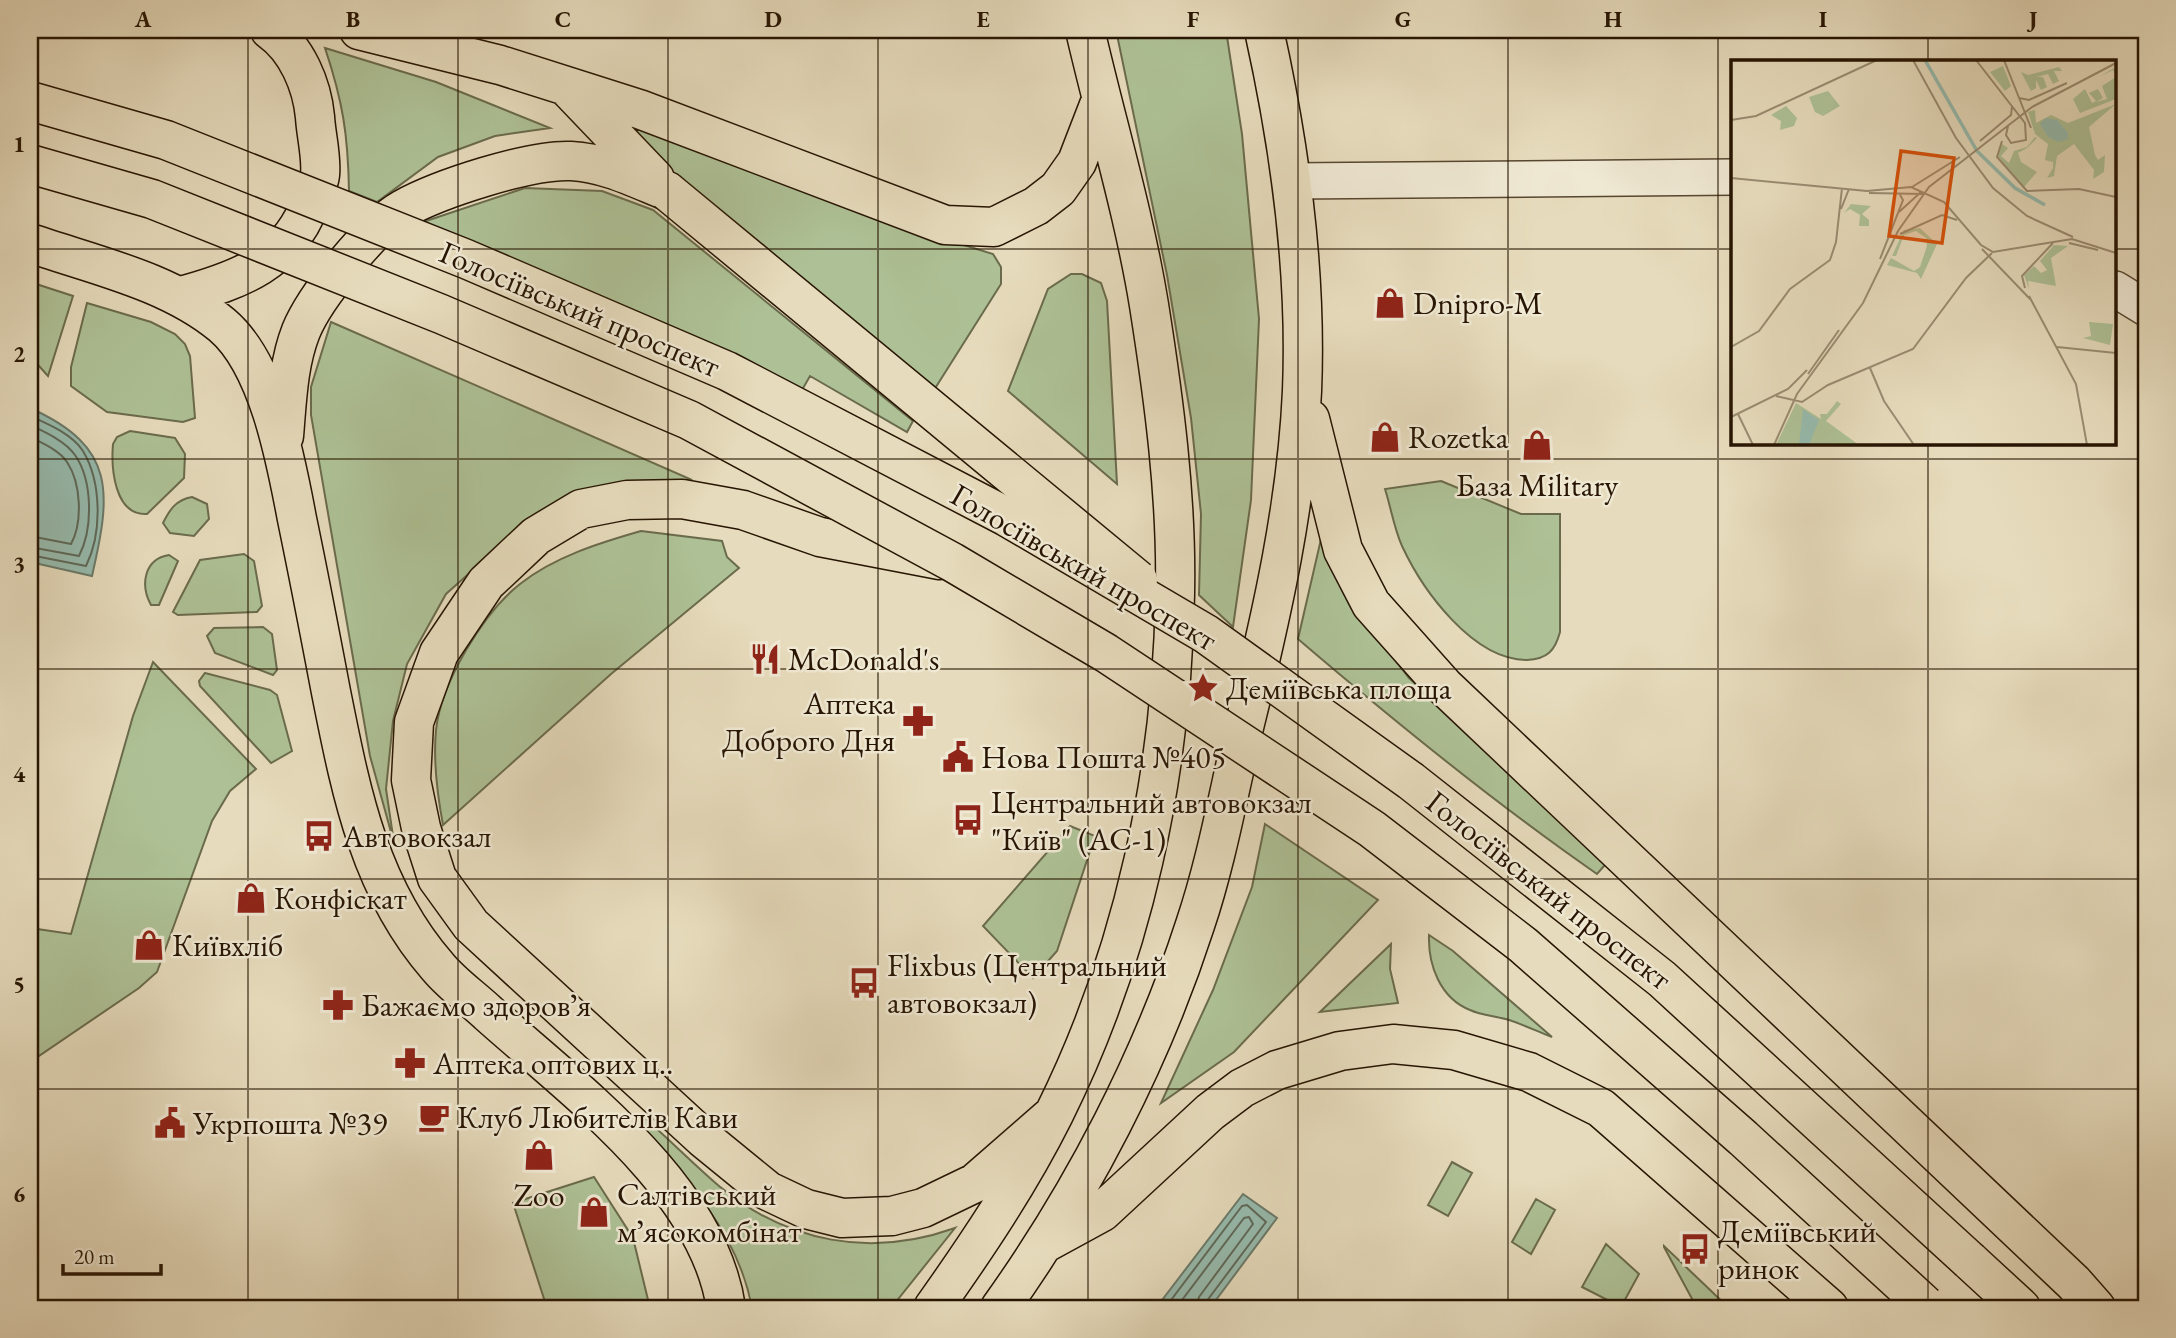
<svg xmlns="http://www.w3.org/2000/svg" width="2176" height="1338" viewBox="0 0 2176 1338" font-family="'EB Garamond',serif">
  <style>
    .green { fill: #aec196; stroke: #6a6b4c; stroke-width: 2 }
    .water { fill: #96bbae; stroke: #6a7969; stroke-width: 2 }
    .lines { fill: none; stroke-linecap: round; stroke-linejoin: round }
    .shore { stroke: #5e6858; stroke-width: 2 }
    .minor-casing { stroke: #574630; stroke-width: 38 }
    .primary-casing { stroke: #271502; stroke-width: 41 }
    .trunk-casing { stroke: #271502; stroke-width: 41 }
    .minor { stroke: #efe8d3; stroke-width: 35 }
    .primary { stroke: #e6dbbc; stroke-width: 38 }
    .trunk { stroke: #e6dbbc; stroke-width: 38 }
    .primary-bridge-casing { stroke: #271502; stroke-width: 41; stroke-linecap: butt }
    .trunk-bridge-casing { stroke: #271502; stroke-width: 41; stroke-linecap: butt }
    .primary-bridge { stroke: #e6dbbc; stroke-width: 38 }
    .trunk-bridge { stroke: #e6dbbc; stroke-width: 38 }
    .grid { fill: none; stroke: #271502; stroke-width: 2; stroke-opacity: 0.55 }
    .labels { text-anchor: middle; dominant-baseline: central; stroke-width: 5; stroke-linejoin: round; paint-order: stroke }
    .poi-label { font-size: 32px; fill: #271502; stroke: #efe8d3; text-anchor: start }
    .street-label { font-size: 32px; fill: #271502; stroke: #efe8d3 }
    .inset-river { fill: none; stroke: #96bbae; stroke-width: 3.5 }
    .inset-road { fill: none; stroke: #9a8c72; stroke-width: 2 }
    .view { fill: #d5520b; fill-opacity: 0.15; stroke: #d5520b; stroke-width: 3.5 }
    .inset-edge { fill: none; stroke: #271502; stroke-width: 3.5 }
    .neatline { fill: none; stroke: #271502; stroke-width: 2.5 }
    .grid-label { font-size: 23px; text-anchor: middle; font-weight: bold; fill: #271502 }
  </style>
  <rect width="100%" height="100%" fill="#e6dbbc"/>
  <filter id="stains"><feTurbulence type="fractalNoise" baseFrequency=".00286" numOctaves="4"/><feColorMatrix values="0 0 0 0 .2 0 0 0 0 .09 0 0 0 0 .02 0 0 0 .5 -.17"/></filter>
  <radialGradient id="worn" r=".72"><stop offset=".6" stop-color="#630" stop-opacity="0"/><stop offset="1" stop-color="#630" stop-opacity=".3"/></radialGradient>
  <path class="green" d="M1116,30H1226L1242,134L1259,319L1251,500L1233,627L1199,595L1201,514L1191,418L1167,275Z
    M325,48L436,82L550,128L495,136L438,157L377,202L349,191C348,135 343,102 325,48Z
    M618,118L903,226L993,254L1001,267V284L934,390L679,179Z
    M525,188L602,191L653,210L913,421L907,432L810,376L798,397L423,222Z
    M1071,274H1082L1101,283L1107,301L1117,484L1008,391L1048,289Z
    M30,282L73,296L48,376L30,356Z
    M87,303L151,322L175,334L185,344L190,356L195,418L183,422L107,412L71,386V367Z
    M331,322L690,479L593,495L501,545L446,594L407,664L393,721L386,789L394,843L370,756L311,415V387Z
    M130,431L175,438L185,454L184,478L147,514C114,516 111,467 113,444L117,437Z
    M1441,481L1521,514H1560V632C1555,651 1547,659 1527,660C1473,660 1423,591 1402,546C1394,528 1391,508 1385,489Z
    M192,497L207,504L209,519L194,536L170,533L163,523C170,509 176,500 192,497Z
    M641,531L722,541L727,557L739,568L611,674L443,825C437,793 433,762 436,730C441,683 483,613 520,584C554,557 599,543 641,531Z
    M1321,539L1348,599L1409,678L1612,857L1597,874C1493,802 1394,721 1298,639Z
    M244,554L254,561L262,606L257,612L178,615L173,612L200,560Z
    M169,555L178,561L159,605H151C140,585 144,559 169,555Z
    M263,627L272,634L277,670L273,675L215,653L207,636L214,628Z
    M153,662L256,769L230,791L212,821L157,972L139,988L30,1062V928L71,934L133,716Z
    M205,673L270,690L277,695L292,751L271,763L200,686L199,681Z
    M1265,824L1378,900L1234,1052L1161,1103L1213,990L1252,887Z
    M1070,826L1095,836L1057,951L1033,978L983,926Z
    M1429,935L1453,951L1552,1037C1539,1032 1526,1026 1512,1021C1499,1016 1483,1016 1470,1010C1440,998 1428,965 1429,935Z
    M1391,944L1390,969L1398,1003L1320,1012Z
    M640,1114C667,1137 692,1163 719,1186C788,1243 871,1258 955,1228L891,1308H752C738,1232 685,1175 631,1123Z
    M1452,1162L1472,1173L1448,1216L1428,1205Z
    M594,1177L633,1238L650,1308H547L513,1203Z
    M1536,1199L1555,1210L1531,1254L1512,1242Z
    M1606,1244L1639,1274L1621,1307L1582,1287Z
    M1664,1247V1246L1729,1308H1697Z"/>
  <path class="water" d="M30,408C117,447 111,493 92,576L30,562Z
    M1243,1194L1277,1218L1210,1308H1156Z"/>
  <g class="lines">
    <path class="shore" d="M30,416C48,424 72,434 83,451C102,483 102,534 86,566L30,555
      M30,425C45,432 65,441 75,455C93,481 93,529 79,556L30,547
      M30,437C42,443 59,450 67,462C81,483 83,522 71,544L30,536
      M1165,1308L1242,1206L1247,1205L1266,1222L1206,1302L1205,1308
      M1176,1308L1244,1218L1249,1217L1253,1224L1199,1297L1196,1308"/>
    <defs>
      <path id="minor" d="M1292,181L1733,177
        M2115,289L2146,308"/>
      <path id="primary" d="M359,30L500,65L639,109L945,225L994,227L1036,206L1058,189L1077,162L1101,100
        M568,88L655,179
        M30,243C94,265 169,281 222,325C269,365 286,461 297,519C309,577 320,634 331,692C351,792 369,888 438,967C452,984 472,998 488,1013C574,1090 709,1188 726,1308
        M181,296C240,280 289,262 311,201C314,193 319,184 320,175C322,157 316,135 315,117C312,85 297,49 270,30
        M1310,419L1343,550L1371,604L1444,686L2074,1283L2096,1308
        M284,436C287,401 288,364 301,331C315,297 371,227 403,209C439,189 530,159 571,161C606,163 635,178 667,191
        M940,560L820,537L743,510L682,499L627,500L581,509L536,536L486,583L439,653L414,722L411,780L421,828L437,878L471,925L703,1138L768,1191L806,1209L842,1218L892,1216L923,1208L975,1183L1054,1114
        M1047,1242L1102,1212L1210,1112L1242,1088L1277,1070L1340,1051L1393,1044L1454,1050L1529,1072L1601,1108L1829,1308
        M933,1308C977,1246 1020,1182 1054,1114C1134,953 1172,773 1175,594C1177,498 1164,400 1149,305C1134,213 1106,121 1085,30
        M1000,1308C1082,1193 1151,1061 1195,925C1217,860 1229,790 1245,723C1272,614 1297,503 1302,391C1307,270 1290,147 1264,30"/>
      <path id="trunk" d="M1970,1261L2021,1308"/>
    </defs>
    <use href="#minor" class="minor-casing"/>
    <use href="#primary" class="primary-casing"/>
    <use href="#trunk" class="trunk-casing"/>
    <use href="#minor" class="minor"/>
    <use href="#primary" class="primary"/>
    <use href="#trunk" class="trunk"/>
    <defs>
      <path id="primary-bridge" d="M667,191L1138,580"/>
      <path id="trunk-bridge" d="M30,101L166,140L466,259L727,371L1007,517L1206,634L1411,781L1662,979L1970,1261
        M30,164L152,199L441,314L689,420L952,562L1106,653L1372,829L1523,945L1743,1138L1925,1305"/>
    </defs>
    <use href="#primary-bridge" class="primary-bridge-casing"/>
    <use href="#trunk-bridge" class="trunk-bridge-casing"/>
    <use href="#primary-bridge" class="primary-bridge"/>
    <use href="#trunk-bridge" class="trunk-bridge"/>
  </g>
  <path class="grid" d="M248,30V1308M458,30V1308M668,30V1308M878,30V1308M1088,30V1308M1298,30V1308M1508,30V1308M1718,30V1308M1928,30V61M30,249H1733M2115,249H2146M1928,443V1308M30,459H2146M30,669H2146M30,879H2146M30,1089H2146"/>
  <defs>
    <symbol id="shop-bare" viewBox="-9 -9 18 18"><path d="M-5-2.5h2.3a2.7 3.5 0 0 1 5.4 0H5L5.5 6h-11ZM-1.5-2.5h3a1.5 2.3 0 0 0-3 0Z" fill="#8f2418" stroke="#efe8d3" stroke-width="2.5" paint-order="stroke"/></symbol>
    <symbol id="restaurant-bare" viewBox="-9 -9 18 18"><path d="M-5-6h1v4h1v-4h1v4h1v-4h1v5L-1.5 .5V6h-2V.5L-5-1ZM5-6V6H3V1.5H1.5Q1.5-4 5-6Z" fill="#8f2418" stroke="#efe8d3" stroke-width="2.5" paint-order="stroke"/></symbol>
    <symbol id="sight-bare" viewBox="-9 -9 18 18"><path d="M0-6L1.8-2.2L6-1.7L2.9 1.2L3.7 5.4L0 3.3L-3.7 5.4L-2.9 1.2L-6-1.7L-1.8-2.2Z" fill="#8f2418" stroke="#efe8d3" stroke-width="2.5" paint-order="stroke"/></symbol>
    <symbol id="pharmacy-bare" viewBox="-9 -9 18 18"><path d="M-2-6h4v4h4v4h-4v4h-4v-4h-4v-4h4Z" fill="#8f2418" stroke="#efe8d3" stroke-width="2.5" paint-order="stroke"/></symbol>
    <symbol id="civic-bare" viewBox="-9 -9 18 18"><path d="M-.6-6.5H3V-4.5H.6V-3L4-1V1h2V6H-6V1h2V-1L-.6-3ZM-1.2 2.5V6h2.4V2.5Z" fill="#8f2418" stroke="#efe8d3" stroke-width="2.5" paint-order="stroke"/></symbol>
    <symbol id="bus-bare" viewBox="-9 -9 18 18"><path d="M-5-6H5V4H4V6H2V4H-2V6H-4V4H-5ZM-3.5-4V0h7V-4ZM-3.5 1.2v1.5H-2V1.2ZM2 1.2v1.5H3.5V1.2Z" fill="#8f2418" stroke="#efe8d3" stroke-width="2.5" paint-order="stroke"/></symbol>
    <symbol id="cafe-bare" viewBox="-9 -9 18 18"><path d="M-5.5-4.5H6V0H3Q3 3.5 0 3.5H-2.5Q-5.5 3.5-5.5 0ZM3-3.2v2h1.7v-2ZM-6 4.5H4V6H-6Z" fill="#8f2418" stroke="#efe8d3" stroke-width="2.5" paint-order="stroke"/></symbol>
  </defs>
  <g fill-rule="evenodd">
    <use href="#shop-bare" x="1368" y="281" width="44" height="44"/>
    <use href="#shop-bare" x="1363" y="415" width="44" height="44"/>
    <use href="#shop-bare" x="1515" y="423" width="44" height="44"/>
    <use href="#restaurant-bare" x="743" y="637" width="44" height="44"/>
    <use href="#sight-bare" x="1181" y="666" width="44" height="44"/>
    <use href="#pharmacy-bare" x="896" y="699" width="44" height="44"/>
    <use href="#civic-bare" x="936" y="735" width="44" height="44"/>
    <use href="#bus-bare" x="946" y="798" width="44" height="44"/>
    <use href="#bus-bare" x="297" y="814" width="44" height="44"/>
    <use href="#shop-bare" x="229" y="876" width="44" height="44"/>
    <use href="#shop-bare" x="127" y="923" width="44" height="44"/>
    <use href="#bus-bare" x="842" y="961" width="44" height="44"/>
    <use href="#pharmacy-bare" x="316" y="983" width="44" height="44"/>
    <use href="#pharmacy-bare" x="388" y="1041" width="44" height="44"/>
    <use href="#cafe-bare" x="412" y="1095" width="44" height="44"/>
    <use href="#civic-bare" x="148" y="1101" width="44" height="44"/>
    <use href="#shop-bare" x="517" y="1133" width="44" height="44"/>
    <use href="#shop-bare" x="572" y="1190" width="44" height="44"/>
    <use href="#bus-bare" x="1673" y="1227" width="44" height="44"/>
  </g>
  <g class="labels">
    <g class="poi-label">
      <text x="1413" y="303">Dnipro-M</text>
      <text x="1408" y="437">Rozetka</text>
      <text x="1537" y="485" text-anchor="middle">База Military</text>
      <text x="788" y="659">McDonald's</text>
      <text x="1226" y="688">Деміївська площа</text>
      <text x="895" y="703" text-anchor="end">Аптека<tspan x="895" dy="37">Доброго Дня</tspan></text>
      <text x="981" y="757">Нова Пошта №405</text>
      <text x="991" y="802">Центральний автовокзал<tspan x="991" dy="37">"Київ" (АС-1)</tspan></text>
      <text x="342" y="836">Автовокзал</text>
      <text x="274" y="898">Конфіскат</text>
      <text x="172" y="945">Київхліб</text>
      <text x="887" y="965">Flixbus (Центральний<tspan x="887" dy="37">автовокзал)</tspan></text>
      <text x="361" y="1005">Бажаємо здоровʼя</text>
      <text x="433" y="1063">Аптека оптових ц‥</text>
      <text x="457" y="1117">Клуб Любителів Кави</text>
      <text x="193" y="1123">Укрпошта №39</text>
      <text x="617" y="1194">Салтівський<tspan x="617" dy="37">мʼясокомбінат</tspan></text>
      <text x="539" y="1195" text-anchor="middle">Zoo</text>
      <text x="1718" y="1231">Деміївський<tspan x="1718" dy="37">ринок</tspan></text>
    </g>
    <g class="street-label">
      <text transform="translate(580 309) rotate(23)">Голосіївський проспект</text>
      <text transform="translate(1084 567) rotate(30)">Голосіївський проспект</text>
      <text transform="translate(1549 890) rotate(38)">Голосіївський проспект</text>
    </g>
  </g>
  <g transform="translate(1731 60)">
    <rect width="385" height="385" fill="#e6dbbc"/>
    <path d="M272,6L280,26L274,31L259,12ZM328,7L331,11H323L328,21L322,24L317,14L306,17H312L316,27L310,30L305,20V28L300,31L290,12L297,15ZM383,8L385,12V39L349,53L342,39L354,29L361,43L365,41L358,33L367,29L372,38L365,42L376,39L371,26L385,17L382,10L368,17ZM97,31L109,46L92,56L84,52L78,37ZM385,44L358,67L364,95L367,100L374,95L373,112L362,119L363,110L343,84L326,96L323,116L316,118L322,108V102L314,100L317,84L304,74L297,52L304,50L305,63L320,55L337,63ZM55,46L66,58L63,66L49,70L50,61L40,55ZM304,77L306,78L296,88L287,93L290,102L306,112L292,128L266,95L271,84L277,88L270,96L278,103L283,91L296,87ZM120,144L140,146L131,154L138,160V166H128L129,155L119,149L113,153ZM189,168L206,184L190,219L186,213L156,205L160,198L183,211L189,207L196,186L195,178L185,171L173,175L165,196H161L173,170ZM323,185L337,186L320,198L325,226L297,221L298,229L293,215L303,206L310,213L316,210L309,201ZM358,262L382,264L379,285L352,278L360,276ZM106,341L110,344L95,361L128,385H45L65,343L90,359L89,354H96Z" fill="#aec196"/>
    <path d="M314,58L326,60L337,73V79L327,82L317,77L309,64ZM72,349L88,360L78,385H68Z" fill="#96bbae"/>
    <path class="inset-river" d="M194,0L246,91L284,128L314,145"/>
    <path class="inset-road" d="M182,0L225,78L262,128L296,156L342,177M245,0L294,63L295,80L280,83L275,75L277,66M273,0L300,68M288,38L298,40L336,23M0,60L25,56L146,0M249,81L280,55L281,47M271,81L266,97L296,131L348,129L385,137M0,118L136,131L180,127L213,142L250,185L262,192L341,179L385,193M181,127L229,97M138,133L193,134M110,149L118,129M168,152L190,132M169,174L211,155L226,160M338,183L367,190M251,189L299,239M149,199L172,140L168,133M294,228L291,216L322,183M298,236L345,324L356,385M0,287L28,271L59,229L99,200L105,182L111,128M326,287L385,293M139,308L153,341L183,385M77,314L108,270M45,336L71,342L97,325L182,289L235,218L261,193M7,354L22,385M0,357L57,329L76,310M43,385L66,334L132,243L167,171L198,127L301,47L385,3"/>
    <path class="view" d="M170,91L223,98L211,183L158,176Z"/>
    <rect width="385" height="385" class="inset-edge"/>
  </g>
  <rect width="2176" height="1338" fill="none" stroke="#e6dbbc" stroke-width="77"/>
  <path d="M63 1264v10h98v-10" fill="none" stroke="#271502" stroke-width="3.5"/>
  <text x="74" y="1264" font-size="21" fill="#271502" stroke="#efe8d3" stroke-width="5" paint-order="stroke">20 m</text>
  <rect x="38" y="38" width="2100" height="1262" class="neatline"/>
  <g class="grid-label">
    <text x="143" y="27">A</text>
    <text x="353" y="27">B</text>
    <text x="563" y="27">C</text>
    <text x="773" y="27">D</text>
    <text x="983" y="27">E</text>
    <text x="1193" y="27">F</text>
    <text x="1403" y="27">G</text>
    <text x="1613" y="27">H</text>
    <text x="1823" y="27">I</text>
    <text x="2033" y="27">J</text>
    <text x="19" y="152">1</text>
    <text x="19" y="362">2</text>
    <text x="19" y="572">3</text>
    <text x="19" y="782">4</text>
    <text x="19" y="992">5</text>
    <text x="19" y="1202">6</text>
  </g>
  <rect width="100%" height="100%" filter="url(#stains)"/>
  <rect width="100%" height="100%" fill="url(#worn)"/>
</svg>
